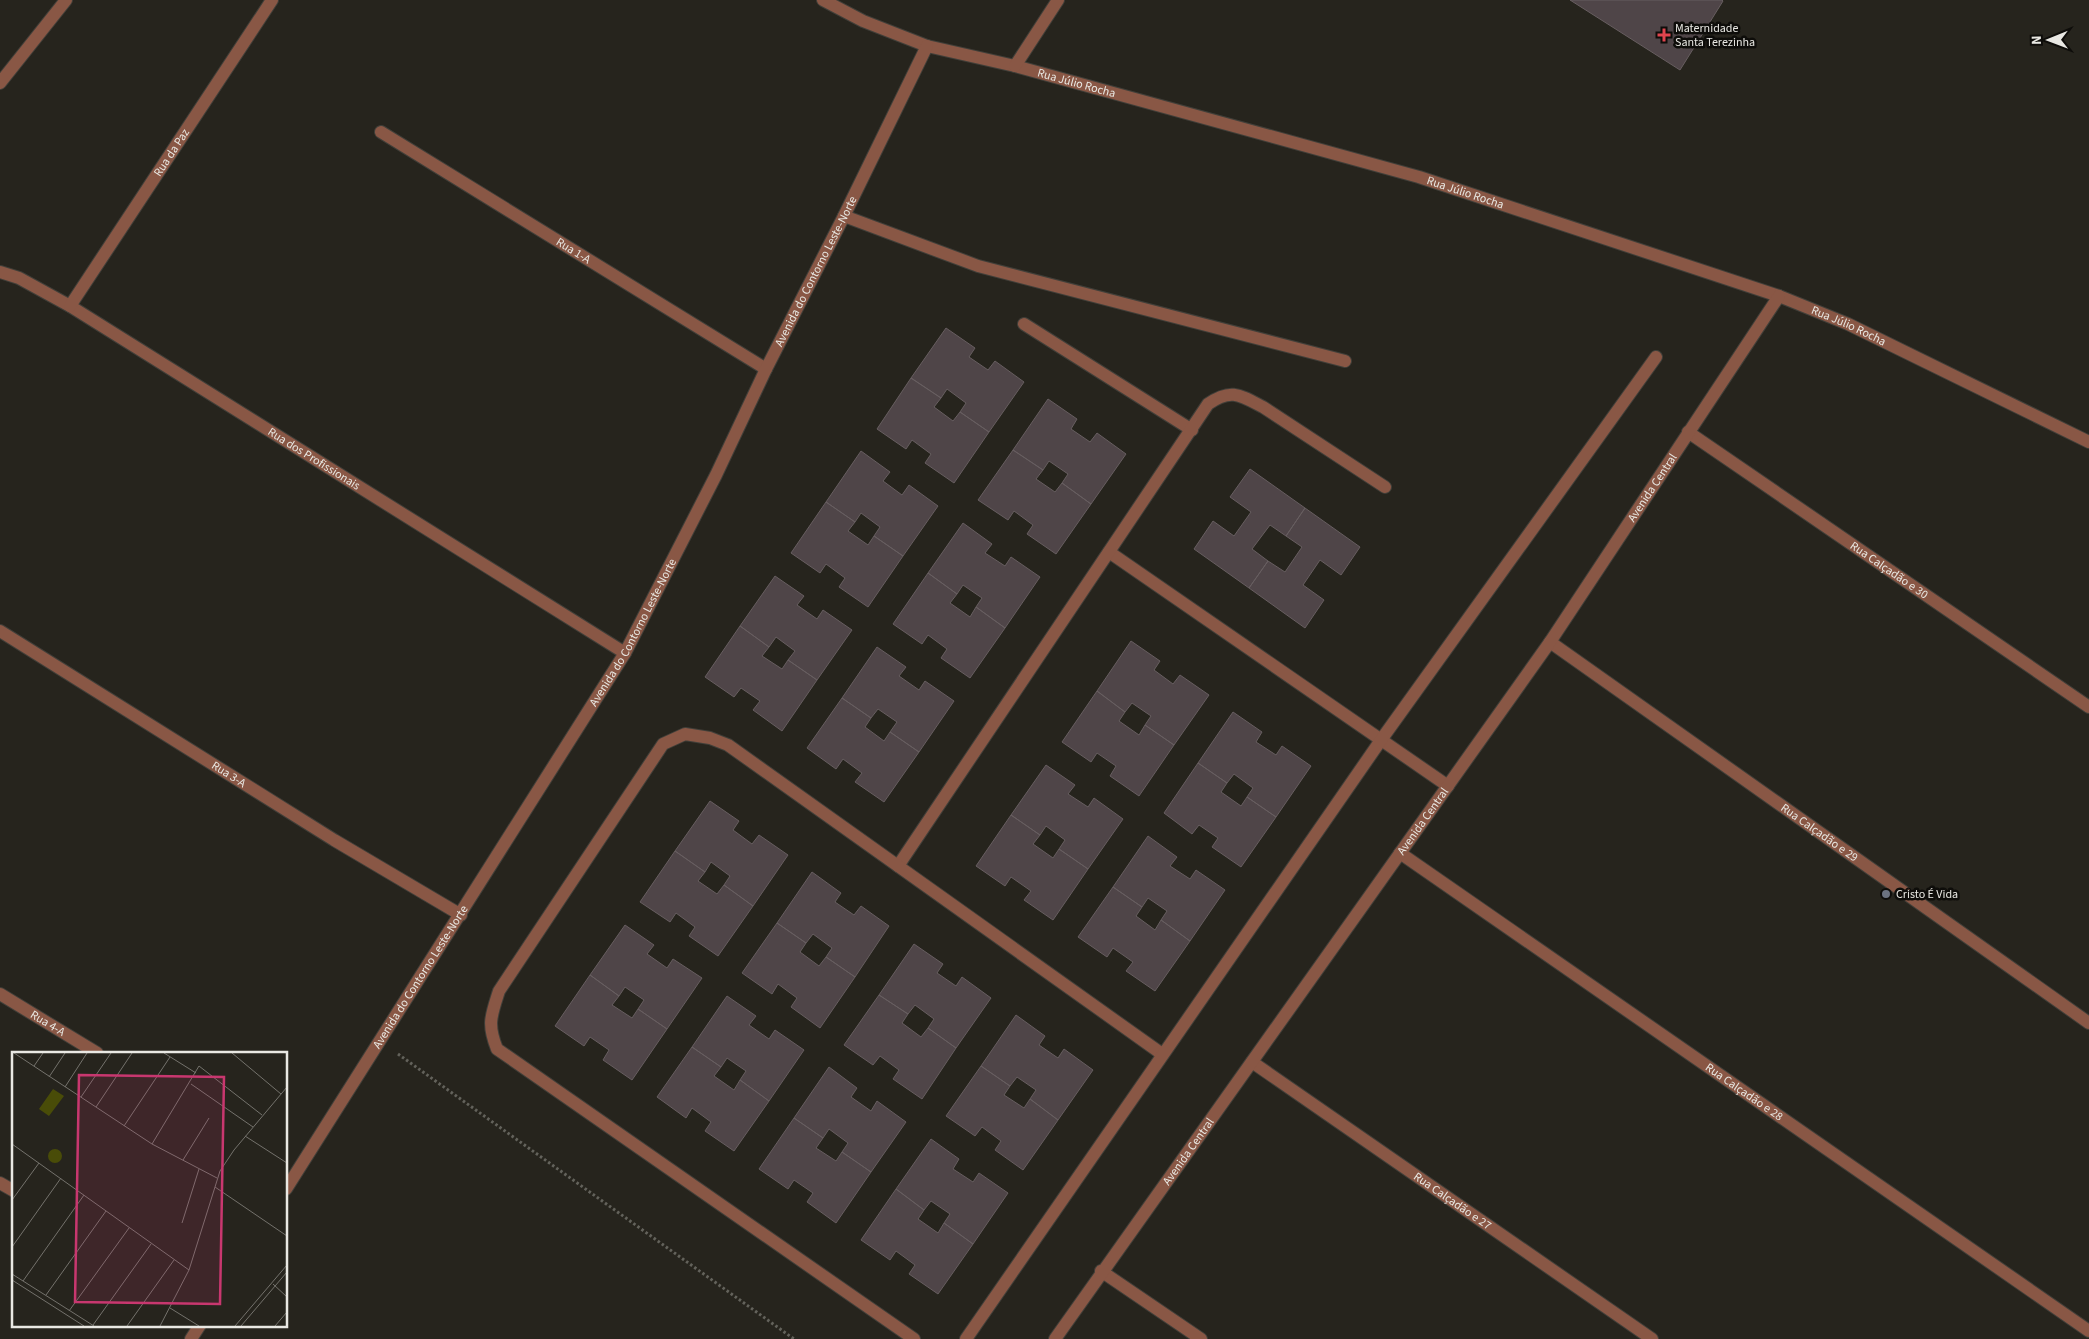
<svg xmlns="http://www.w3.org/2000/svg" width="2089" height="1339" viewBox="0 0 2089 1339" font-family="'Source Sans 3',sans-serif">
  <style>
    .building { fill: #4f4548; stroke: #675e60 }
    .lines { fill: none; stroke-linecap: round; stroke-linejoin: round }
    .minor-casing { stroke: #413f39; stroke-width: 14 }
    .path { stroke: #63625b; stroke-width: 3; stroke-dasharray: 2.5 2.5; stroke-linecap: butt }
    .minor { stroke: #895745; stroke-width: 12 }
    .health-dot { fill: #e0444e; stroke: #0e0d0a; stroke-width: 2 }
    .worship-dot { fill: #6b7280; stroke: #0e0d0a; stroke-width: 2 }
    .labels { text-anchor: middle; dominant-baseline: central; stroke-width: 5; stroke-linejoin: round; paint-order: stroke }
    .poi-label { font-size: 12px; fill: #e9e8e3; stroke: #0e0d0a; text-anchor: start }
    .street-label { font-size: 12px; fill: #e9e8e3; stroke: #0e0d0a }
    .inset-road { fill: none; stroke: #74726c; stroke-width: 1 }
    .view { fill: #c8376f; fill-opacity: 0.15; stroke: #c8376f; stroke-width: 2.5 }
    .inset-edge { fill: none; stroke: #e9e8e3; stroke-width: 2.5 }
  </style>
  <rect width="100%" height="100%" fill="#26241d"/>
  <path class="building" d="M1570,0H1722L1723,1L1680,70Z
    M946,328L975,348L969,357L988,370L995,361L1024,382L989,432L960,412L966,403L947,389L941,398L911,378Z
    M911,378L941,398L934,407L953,421L960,412L989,432L954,483L925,463L931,454L912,440L906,449L877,429Z
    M1048,399L1077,419L1071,429L1090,442L1097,433L1126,454L1091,504L1062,483L1068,474L1049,461L1043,470L1013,450Z
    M1013,450L1043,470L1036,479L1055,492L1062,483L1091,504L1056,554L1027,534L1033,525L1014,511L1008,520L978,500Z
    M861,451L890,472L883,481L902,495L909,485L938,506L903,556L874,536L880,527L861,513L855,522L826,502Z
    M1250,469L1305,508L1286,536L1270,525L1252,549L1268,561L1249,588L1194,549L1213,521L1234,536L1251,512L1230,497Z
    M826,502L855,522L848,531L868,545L874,536L903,556L868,607L839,587L845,578L826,564L820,573L791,553Z
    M1305,508L1360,547L1341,575L1320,560L1303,585L1324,600L1305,628L1249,588L1268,561L1285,572L1302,547L1286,536Z
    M963,523L992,544L985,553L1005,566L1011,557L1040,577L1005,628L976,607L982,598L963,585L957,594L928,573Z
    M928,573L957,594L950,603L970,617L976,607L1005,628L970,678L941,658L947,649L928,635L922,644L893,624Z
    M775,576L804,596L797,605L817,619L823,610L852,630L817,680L788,660L795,651L776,637L769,647L740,626Z
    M740,626L769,647L762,656L782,669L788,660L817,680L782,731L753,710L760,701L741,688L734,697L705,677Z
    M1131,641L1160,661L1154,670L1173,684L1180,675L1209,695L1174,745L1145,725L1151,716L1132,703L1125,712L1097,691Z
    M877,647L906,667L899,676L919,690L925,681L954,701L919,752L890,732L897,722L878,709L871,718L842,698Z
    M1097,691L1125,712L1119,721L1139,735L1145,725L1174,745L1139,796L1110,776L1116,766L1097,753L1091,762L1062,742Z
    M842,698L871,718L865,727L884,741L890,732L919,752L884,802L855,782L862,773L843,759L836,769L807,748Z
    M1233,712L1262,732L1256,742L1276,755L1282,746L1311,766L1276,817L1247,797L1253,788L1234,774L1227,783L1198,763Z
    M1198,763L1227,783L1221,792L1241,806L1247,797L1276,817L1241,867L1212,847L1218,838L1199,825L1192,834L1164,813Z
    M1046,765L1075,785L1068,794L1088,807L1094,798L1123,819L1088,869L1059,849L1065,840L1046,826L1040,835L1011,815Z
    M710,801L739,821L733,830L752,844L759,835L788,855L753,906L724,885L730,876L711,862L705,872L675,851Z
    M1011,815L1040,835L1033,844L1053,858L1059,849L1088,869L1053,920L1024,900L1031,891L1011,877L1005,886L976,866Z
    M1148,836L1177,857L1170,866L1190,879L1196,870L1225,890L1190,941L1161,920L1167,911L1148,898L1142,907L1113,887Z
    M675,851L705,872L698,881L717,894L724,885L753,906L718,956L689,936L695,927L676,913L670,922L640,902Z
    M812,872L841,893L835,902L854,915L861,906L889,926L855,977L826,957L832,948L813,934L806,943L777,923Z
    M1113,887L1142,907L1136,916L1155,930L1161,920L1190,941L1155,991L1126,971L1133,962L1113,948L1107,957L1078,937Z
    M777,923L806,943L800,952L819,966L826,957L855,977L820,1028L791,1007L797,998L778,984L772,994L742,973Z
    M625,925L654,945L647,954L667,968L673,959L702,978L667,1029L638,1009L644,1000L625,987L619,996L590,975Z
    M914,944L943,964L937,973L956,986L962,977L991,998L956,1048L928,1028L934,1019L915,1005L908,1014L879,995Z
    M590,975L619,996L612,1005L632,1018L638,1009L667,1029L632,1080L603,1060L609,1050L590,1037L584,1046L555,1026Z
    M879,995L908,1014L902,1023L921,1037L928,1028L956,1048L922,1099L893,1079L899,1070L880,1056L873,1065L844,1045Z
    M727,996L756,1016L749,1025L769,1039L775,1030L804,1050L769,1101L740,1080L746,1071L727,1058L721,1067L692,1047Z
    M1016,1015L1045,1036L1039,1045L1058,1058L1064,1049L1093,1070L1058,1120L1030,1099L1036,1090L1017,1077L1010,1086L981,1066Z
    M692,1047L721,1067L714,1076L734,1090L740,1080L769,1101L734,1151L705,1131L711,1122L692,1108L686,1118L657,1097Z
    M981,1066L1010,1086L1004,1095L1024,1108L1030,1099L1058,1120L1023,1170L995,1150L1001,1141L982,1127L975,1136L946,1116Z
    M829,1067L857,1088L851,1097L871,1111L877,1101L906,1122L871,1172L842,1152L848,1143L829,1129L823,1138L794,1118Z
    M794,1118L823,1138L816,1148L836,1161L842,1152L871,1172L836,1223L807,1202L813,1193L794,1180L788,1189L759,1169Z
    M931,1139L959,1159L953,1169L973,1182L979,1173L1008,1193L973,1244L944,1223L950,1214L931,1201L924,1210L896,1189Z
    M896,1189L924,1210L918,1219L938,1233L944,1223L973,1244L938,1294L909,1274L915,1265L896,1251L890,1260L861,1240Z"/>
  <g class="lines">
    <defs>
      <g id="minor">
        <path id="s1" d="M823,0L863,21L927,46L1015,66L1419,177L1779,296L1848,324L2089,442"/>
        <path d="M1015,66L1058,0"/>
        <path d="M0,83L66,0"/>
        <path id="s2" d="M381,132L766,369"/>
        <path d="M844,216L978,266L1345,361"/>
        <path id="s3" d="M0,272L19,278L70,306L625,653"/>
        <path id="s4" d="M70,306L272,0"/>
        <path d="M1024,324L1192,430"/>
        <path id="s5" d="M1688,432L2089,707"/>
        <path d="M1109,552L1448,786"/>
        <path id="s6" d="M0,631L334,840L461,915"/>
        <path id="s7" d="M1550,642L2089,1023"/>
        <path id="s8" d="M1400,853L2089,1331"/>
        <path d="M898,866L1208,404C1231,388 1240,395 1263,407L1385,487"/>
        <path id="s9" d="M0,994L97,1053"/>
        <path id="s10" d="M1252,1062L1652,1339"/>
        <path d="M0,1183L14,1191"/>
        <path id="s11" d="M286,1189L625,653L716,475L766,369L844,216L927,46"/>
        <path d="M1101,1271L1201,1339"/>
        <path d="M191,1339L200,1325"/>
        <path d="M914,1339L497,1049C487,1024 491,1016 499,991L663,744L685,734L710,738L728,745L1162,1054"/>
        <path d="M966,1339L1381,740L1656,357"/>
        <path id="s12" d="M1055,1339L1550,642L1779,296"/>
      </g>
    </defs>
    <use href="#minor" class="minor-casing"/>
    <path class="path" d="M398,1054L794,1339"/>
    <use href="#minor" class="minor"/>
  </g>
  <path class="health-dot" d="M1661.5 27.5h5v5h5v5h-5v5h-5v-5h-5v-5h5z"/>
  <circle class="worship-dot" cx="1886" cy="894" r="5"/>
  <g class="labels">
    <g class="poi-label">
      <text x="1675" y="28">Maternidade<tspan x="1675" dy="14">Santa Terezinha</tspan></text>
      <text x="1896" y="894">Cristo É Vida</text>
    </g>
    <g class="street-label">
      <text stroke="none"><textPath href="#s1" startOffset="268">Rua Júlio Rocha</textPath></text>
      <text stroke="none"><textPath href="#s4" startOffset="184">Rua da Paz</textPath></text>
      <text stroke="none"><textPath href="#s1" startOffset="672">Rua Júlio Rocha</textPath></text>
      <text stroke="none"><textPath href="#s2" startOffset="226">Rua 1-A</textPath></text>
      <text stroke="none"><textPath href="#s11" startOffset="1061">Avenida do Contorno Leste-Norte</textPath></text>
      <text stroke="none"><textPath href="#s1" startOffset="1078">Rua Júlio Rocha</textPath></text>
      <text stroke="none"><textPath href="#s3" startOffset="366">Rua dos Profissionais</textPath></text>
      <text stroke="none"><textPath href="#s12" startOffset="1040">Avenida Central</textPath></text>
      <text stroke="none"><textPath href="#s5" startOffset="244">Rua Calçadão e 30</textPath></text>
      <text stroke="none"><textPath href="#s11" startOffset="656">Avenida do Contorno Leste-Norte</textPath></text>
      <text stroke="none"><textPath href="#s6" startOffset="270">Rua 3-A</textPath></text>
      <text stroke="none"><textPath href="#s12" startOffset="635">Avenida Central</textPath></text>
      <text stroke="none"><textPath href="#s7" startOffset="330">Rua Calçadão e 29</textPath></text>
      <text stroke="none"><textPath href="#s11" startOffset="251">Avenida do Contorno Leste-Norte</textPath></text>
      <text stroke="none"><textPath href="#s9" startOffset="56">Rua 4-A</textPath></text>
      <text stroke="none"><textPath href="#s8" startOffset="419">Rua Calçadão e 28</textPath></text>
      <text stroke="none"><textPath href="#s12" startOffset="230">Avenida Central</textPath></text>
      <text stroke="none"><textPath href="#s10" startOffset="244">Rua Calçadão e 27</textPath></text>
    </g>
  </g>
  <g transform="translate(12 1052)">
    <rect width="275" height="275" fill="#26241d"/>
    <path d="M41,37L52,44L37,64L27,57ZM36 104a7 7 0 1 1 14 0a7 7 0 1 1-14 0Z" fill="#494c08"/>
    <path class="inset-road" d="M2,1L140,92L205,126M152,1L184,21M220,1L269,42M22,14L31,1M37,25L53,1M179,32L241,75M53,35L75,1M69,45L99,1M84,55L120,1M112,74L158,5M233,84L275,111M0,92L177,218M140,92L187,14L250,63M171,108L197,66M203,135L275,184M0,148L27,111M170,171L187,117M0,195L49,126M0,222L82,274M0,228L72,274M11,229L72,143M261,232L275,245M34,243L94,159M158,256L187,274M57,259L117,176M81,273L139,192M115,274L162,208M148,274L177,218L208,119L222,98L275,35M223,274L275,213M229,274L275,220M263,274L275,260"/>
    <path class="view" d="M67,23L212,25L208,252L63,250Z"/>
    <rect width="275" height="275" class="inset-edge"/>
  </g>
  <g transform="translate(2049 40) rotate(269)" stroke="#0e0d0a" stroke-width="4" paint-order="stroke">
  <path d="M0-4L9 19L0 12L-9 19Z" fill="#e9e8e3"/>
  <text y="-8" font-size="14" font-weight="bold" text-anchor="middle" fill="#e9e8e3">N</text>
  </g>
</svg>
